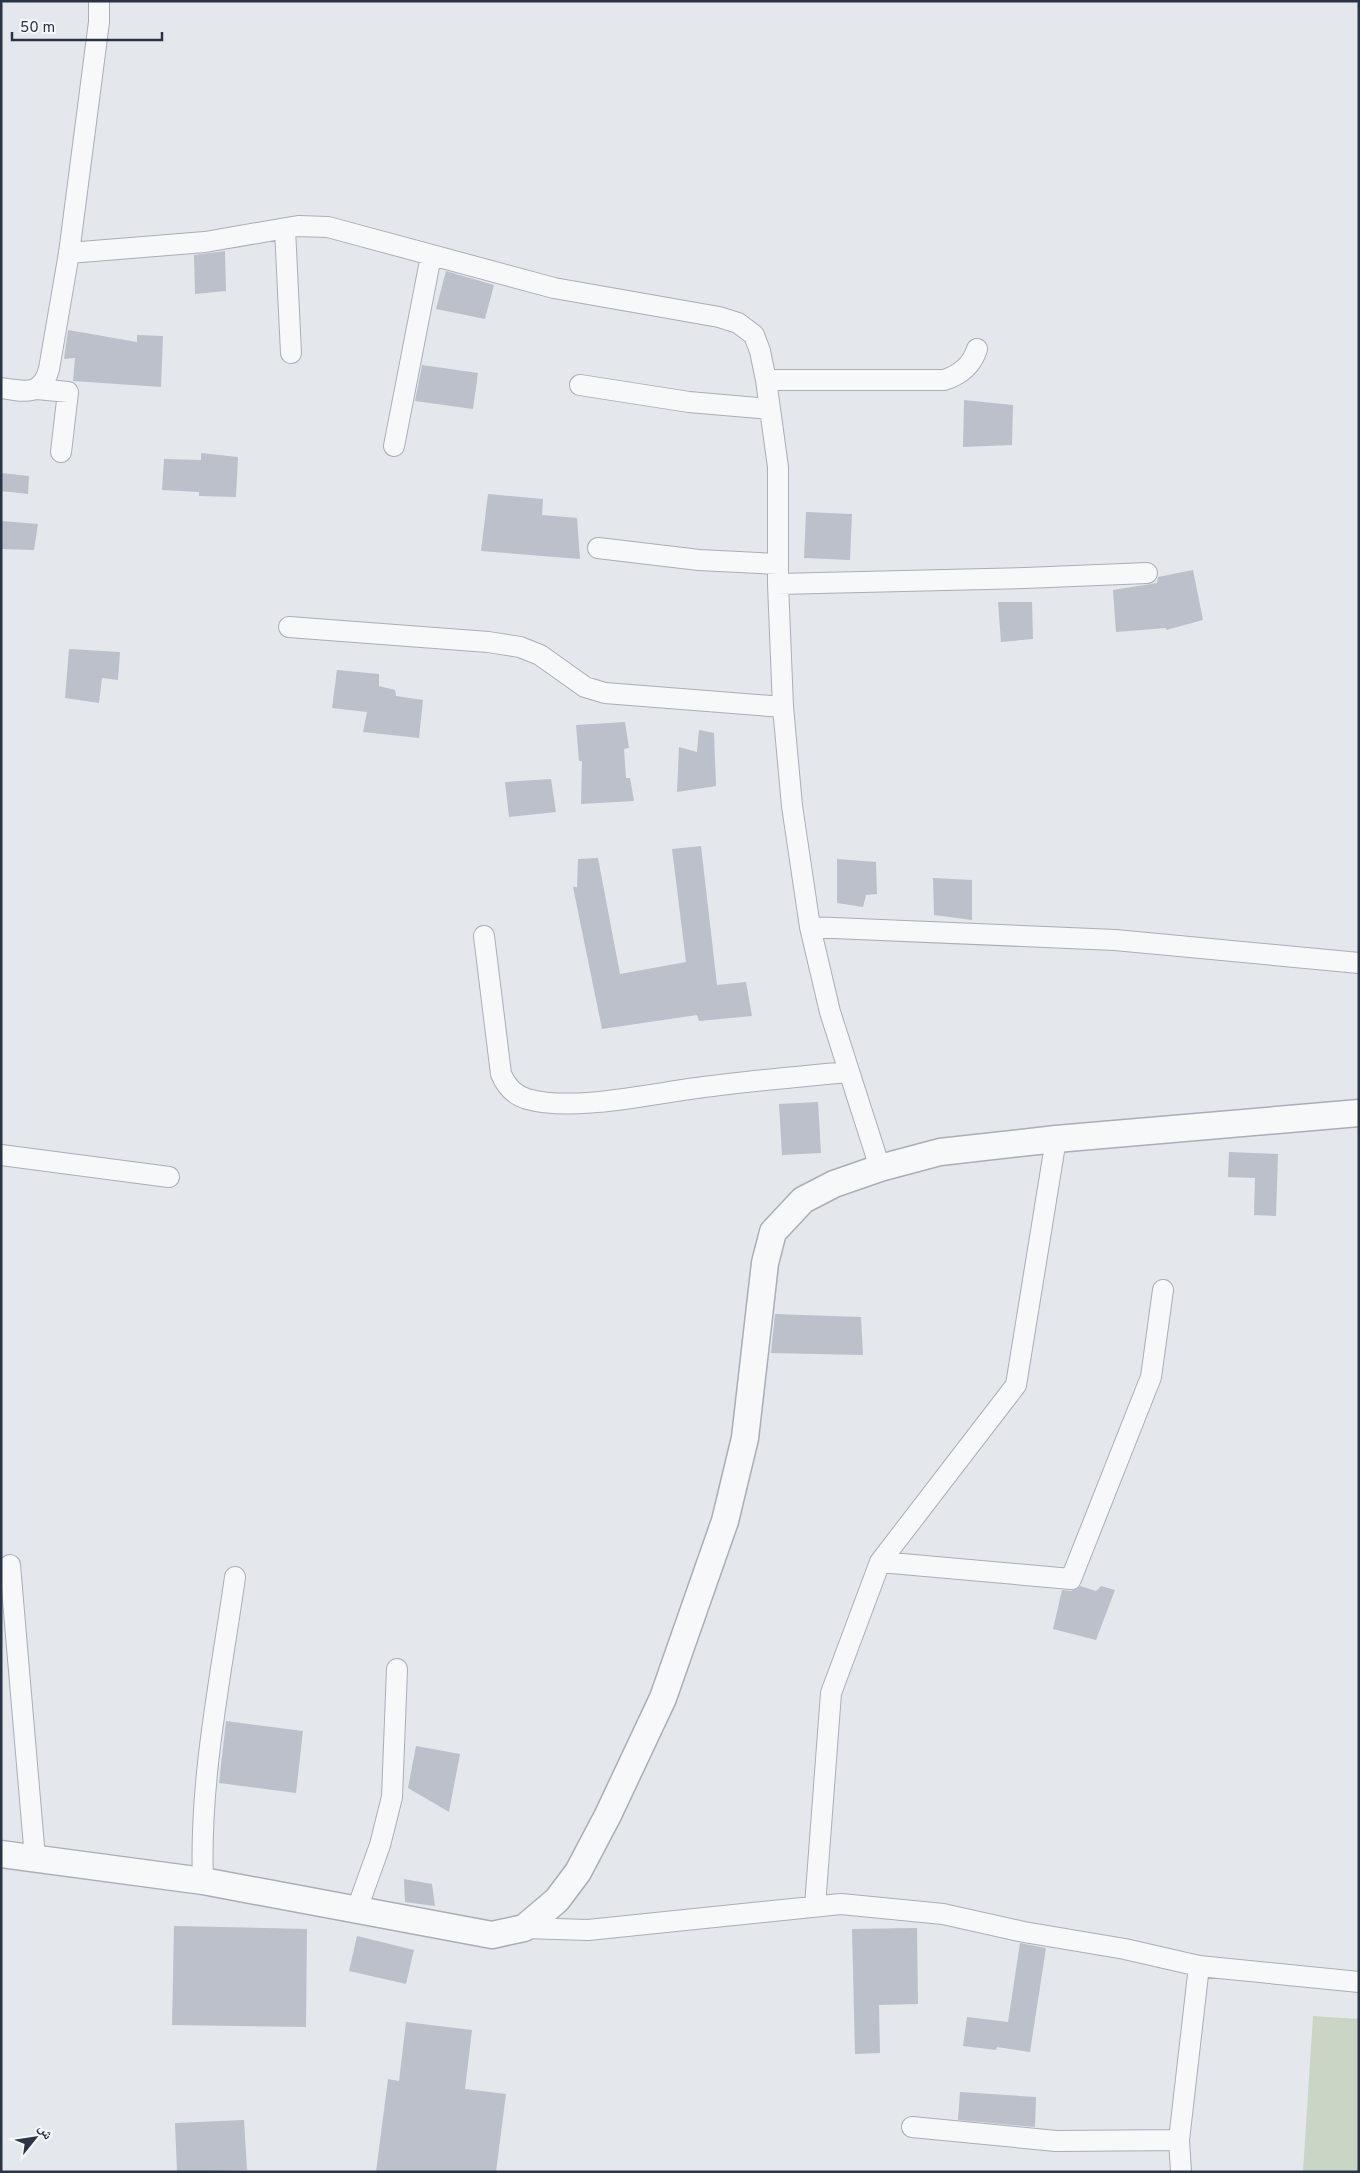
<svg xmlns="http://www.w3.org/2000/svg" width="1360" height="2173" viewBox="0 0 1360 2173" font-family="Overpass,'Noto Naskh Arabic',sans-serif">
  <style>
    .green { fill: #c9d6c5 }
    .building { fill: #bbc0ca }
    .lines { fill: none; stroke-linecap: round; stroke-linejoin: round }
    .minor-casing { stroke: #a9aeb7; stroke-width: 22 }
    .tertiary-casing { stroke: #a9aeb7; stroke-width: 29 }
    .minor { stroke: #f7f8fa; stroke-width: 20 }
    .tertiary { stroke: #f7f8fa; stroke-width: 26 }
  </style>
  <rect width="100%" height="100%" fill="#e4e7ec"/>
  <path class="green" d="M1313,2016L1359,2019V2172H1303Z"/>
  <path class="building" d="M225,251L226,291L195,294L194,255Z
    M446,271L494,285L485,319L436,309Z
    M68,330L137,342V335L163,336L161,387L73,381L75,358L64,359Z
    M422,365L478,373L473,409L415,401Z
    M964,400L1013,405L1012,445L963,447Z
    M201,453L238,457L236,497L199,496V492L162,490L164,459L201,460Z
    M1,473L29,476L28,494L1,491Z
    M488,494L543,499L542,515L577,518L580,559L481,551Z
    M806,512L852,514L850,560L804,558Z
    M1,521L38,524L34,550L1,549Z
    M1193,570L1203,620L1166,630V628L1116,632L1113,590L1157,583L1158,577Z
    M998,602H1032L1033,639L1001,642Z
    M69,649L120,652L118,680L102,678L99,703L65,698Z
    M337,670L379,674V686L395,690L396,696L423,700L419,738L363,732L367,712L332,708Z
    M625,722L629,748L624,749L626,778H630L634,801L581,804L582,761H579L576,725Z
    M699,730L714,733L716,786L677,792L679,747L697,752Z
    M551,779L556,812L509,817L505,782Z
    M701,846L717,985L746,982L752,1016L699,1021L697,1015L602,1029L573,887H577L578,859L598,858L620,974L686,962L672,849Z
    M837,859L876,862L877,894L866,895L863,907L837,903Z
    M933,878L972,880V920L934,915Z
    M818,1102L821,1153L782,1155L779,1104Z
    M1229,1152L1278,1154L1276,1216L1254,1215L1255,1178L1228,1177Z
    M775,1314L861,1317L863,1355L771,1353Z
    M1080,1586L1096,1591L1101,1586L1115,1590L1096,1640L1053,1629L1062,1590L1071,1591Z
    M226,1721L303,1731L296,1793L219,1783Z
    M416,1746L460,1754L449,1812L408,1788Z
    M404,1879L432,1884L435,1906L405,1902Z
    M174,1926L307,1929L306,2027L172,2025Z
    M917,1928L918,2004L879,2005L880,2053L855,2054L852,1929Z
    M357,1936L414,1950L406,1984L349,1971Z
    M1020,1943L1046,1948L1030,2052L997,2047L996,2050L963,2046L967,2017L1008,2022Z
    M406,2022L472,2030L465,2089L506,2094L496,2172H376L388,2079L399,2081Z
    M960,2092L1036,2097L1035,2127L958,2120Z
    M244,2120L247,2170L177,2172L175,2123Z"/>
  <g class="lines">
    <defs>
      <path id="minor" d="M285,229L291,353
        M69,253L205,242L298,226L328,227L554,288L719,317L738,323L754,335L760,351L766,380L778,467V584L783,707L792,806L810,927L830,1012L880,1168
        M766,380H944C960,375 972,365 977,349
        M580,385L689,402L769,409
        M1,388C25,392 42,396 49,369L69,253L99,22V1
        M37,389L68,392L61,452
        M394,446L431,256
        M598,548L699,560L778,564
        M778,584L1025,578L1147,573
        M289,627L488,642L520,647L540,655L585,687L605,693L783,707
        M810,927L1115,940L1359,963
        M484,936L501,1074C506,1086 514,1095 527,1099C573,1112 649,1094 697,1088C747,1081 798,1077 848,1072
        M1,1155L169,1177
        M880,1562L1071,1579L1151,1377L1163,1290
        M10,1565L35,1858
        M203,1881C199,1779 221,1677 235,1577
        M815,1906L831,1693L880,1562L1016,1385L1056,1139
        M357,1909L380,1845L392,1797L397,1669
        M524,1928L588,1930L841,1904L943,1914L1024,1932L1125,1949L1199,1966L1359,1982
        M912,2127L1056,2141L1179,2140
        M1181,2172L1179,2140L1199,1966"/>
      <path id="tertiary" d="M1,1854L203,1881L492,1935L524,1928L557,1900L578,1872L608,1815L663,1698L725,1521L745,1438L765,1263L773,1232L803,1200L834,1184L880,1168L940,1152L1056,1139L1359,1113"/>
    </defs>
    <use href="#minor" class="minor-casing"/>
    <use href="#tertiary" class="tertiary-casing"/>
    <use href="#minor" class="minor"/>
    <use href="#tertiary" class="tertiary"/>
  </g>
  <rect width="1360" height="2173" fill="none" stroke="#2b3445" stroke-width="5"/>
  <g transform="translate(35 2138) rotate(60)" stroke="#f4f6f9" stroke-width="4" paint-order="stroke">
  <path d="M0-4L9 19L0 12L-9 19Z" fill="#2b3445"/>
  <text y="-8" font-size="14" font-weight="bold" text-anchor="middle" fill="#2b3445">ش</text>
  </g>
  <path d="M12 32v8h150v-8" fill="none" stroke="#2b3445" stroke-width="2.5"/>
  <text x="20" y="32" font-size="15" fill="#2b3445" stroke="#f4f6f9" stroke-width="4" paint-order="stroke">50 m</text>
</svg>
